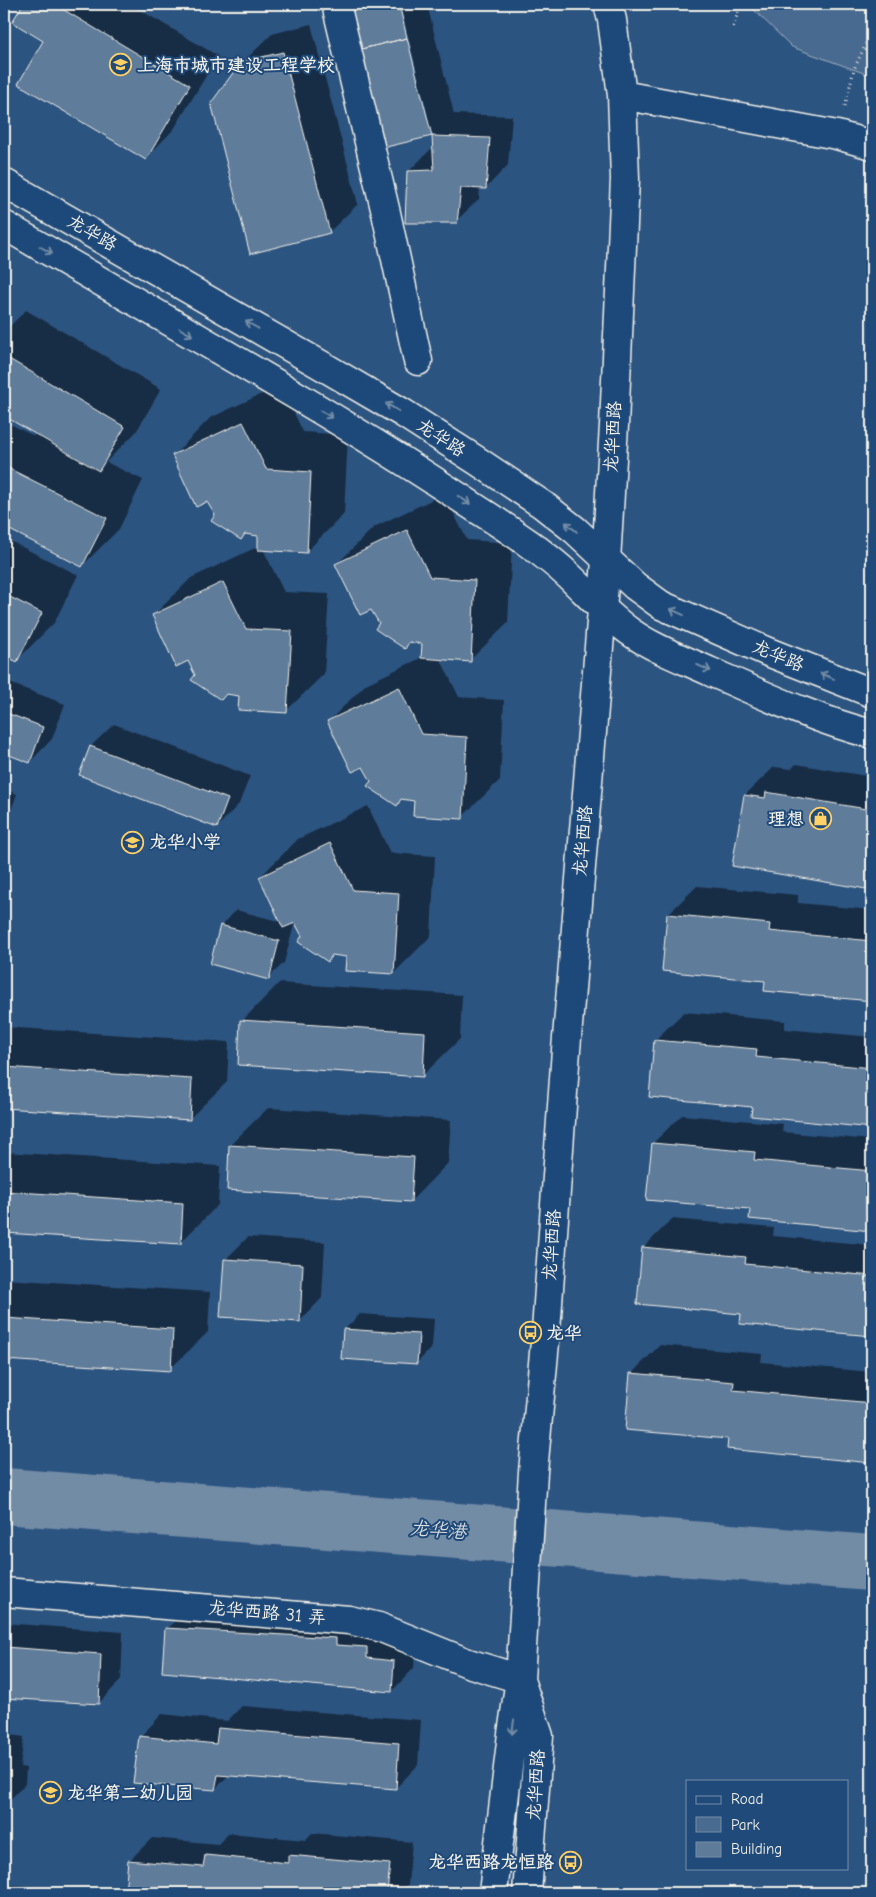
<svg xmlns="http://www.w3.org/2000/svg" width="876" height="1897" viewBox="0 0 876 1897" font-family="'Comic Neue','LXGW WenKai TC',sans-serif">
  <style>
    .green { fill: #496b90; stroke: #9eaebc }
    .shadow { fill: #0007 }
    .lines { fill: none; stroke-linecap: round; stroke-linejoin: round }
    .river { stroke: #738ca6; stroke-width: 56 }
    .building { fill: #5e7b9a; stroke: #f4f1e8 }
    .minor-casing { stroke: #f4f1e8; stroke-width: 31 }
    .major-casing { stroke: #f4f1e8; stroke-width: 31 }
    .path { stroke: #f4f1e8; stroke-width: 3; stroke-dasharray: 1 4; stroke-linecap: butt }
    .minor { stroke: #1f4a7a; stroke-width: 28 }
    .major { stroke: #1f4a7a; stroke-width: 28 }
    .oneway { stroke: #748da6 }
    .labels { text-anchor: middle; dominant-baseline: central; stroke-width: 4; stroke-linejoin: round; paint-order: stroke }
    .poi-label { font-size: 18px; font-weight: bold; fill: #f4f1e8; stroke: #1f4a7a; text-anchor: start }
    .street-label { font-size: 18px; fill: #f4f1e8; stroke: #1f4a7a }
    .water-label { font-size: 19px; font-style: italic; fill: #dadddb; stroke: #1f4a7a }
  </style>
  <rect width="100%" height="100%" fill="#2c5481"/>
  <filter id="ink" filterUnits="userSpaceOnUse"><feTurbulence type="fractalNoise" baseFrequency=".02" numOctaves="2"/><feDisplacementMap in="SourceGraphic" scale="10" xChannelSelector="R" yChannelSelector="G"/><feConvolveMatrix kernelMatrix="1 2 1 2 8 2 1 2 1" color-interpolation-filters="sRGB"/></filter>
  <g filter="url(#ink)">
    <path class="green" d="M748,4H872V76L792,47Z"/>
    <path class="shadow" d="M24,4H130L218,56L174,129L146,158L45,41L13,22Z
      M342,4H398L427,120H429L400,4H427L454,114L512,116L508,165L486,188H480L479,199L456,221L408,172L431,149H434L433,134L379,148Z
      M311,24L358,204L329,232L242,63L272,34Z
      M26,310L161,389L136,432L106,462L143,480L119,529L82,566L4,526V421L34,436L36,433L4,414V332Z
      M281,385L303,432L348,435L344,514L306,552L263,549L284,592L329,594L324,674L286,711L240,694L197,675L188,660L154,615L191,578L259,546V535L246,533L241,539L216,515L208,500L173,456L210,418Z
      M444,494L467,540L512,543L508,623L470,660L440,658L459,697L504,700L500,780L462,817L416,800L403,798L397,805L372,781L364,766L329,721L366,684L423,657V643L410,641L404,647L380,624L371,608L337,564L374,527Z
      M4,538L78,575L54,623L17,660L4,654Z
      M4,681L65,704L52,739L30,762L4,752Z
      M114,724L250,776L239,804L217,827L91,746Z
      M796,764L872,777V889L734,865L745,795L774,767L791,769Z
      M4,789L17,794L4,829Z
      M368,806L390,853L435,856L431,936L394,973L347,956L334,954L328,960L303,936L295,921L289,924L294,925L284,963L268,978L221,926L236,910L282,922L260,877L298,839Z
      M697,886L798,895V903L872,910V999L765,989L766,980L668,914Z
      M279,983L462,995L460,1039L422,1076L242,1021Z
      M684,1012L785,1021V1029L872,1037V1126L753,1115L754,1105L655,1040Z
      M4,1027L229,1042L227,1082L189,1119L4,1107Z
      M268,1108L451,1120L448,1163L411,1201L230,1145Z
      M682,1115L783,1124L782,1132L872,1140V1230L750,1218L751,1208L653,1143Z
      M4,1152L220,1166L218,1205L180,1243L4,1231Z
      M672,1219L774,1228L773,1236L872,1245V1335L741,1323L742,1313L644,1247Z
      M248,1237L325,1242L322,1298L300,1321L225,1260Z
      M4,1279L210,1292L208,1332L170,1369L4,1359Z
      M360,1314L434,1319L432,1347L417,1363L344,1330Z
      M660,1345L762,1354L761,1362L872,1372V1462L729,1448L730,1438L632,1373Z
      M189,1606L416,1638L414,1668L392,1691L167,1629Z
      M4,1623L123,1632L121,1680L99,1703L4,1696Z
      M242,1706L421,1720L418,1765L396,1788L229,1775L215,1789L140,1737L162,1714L227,1721Z
      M4,1734L24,1737L20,1767L26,1768L25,1784L4,1806Z
      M229,1833L305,1840L312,1833L412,1842L408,1885L400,1893H126L129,1861L152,1838L218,1844Z
      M11,1885L92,1892V1893H4Z"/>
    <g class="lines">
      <path class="river" d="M4,1496L872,1563"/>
    </g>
    <path class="building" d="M23,4H54L190,85L146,160L18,84L43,41L12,22Z
      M341,4H399L407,38L353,51Z
      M407,38L432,136L378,149L353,51Z
      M283,52L330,233L250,254L211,103L241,62Z
      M432,136L490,138L486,189L461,188L457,223H405L407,171L434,170Z
      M4,356L125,427L99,471L4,416Z
      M243,422L266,469L311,472L307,553L258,550V536L245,534L241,540L211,521L215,515L207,502L196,507L172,455Z
      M4,466L107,518L82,567L4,527Z
      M407,530L430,577L475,580L471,662L421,658L422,644L409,642L405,649L375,629L379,623L371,610L360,615L335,564Z
      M223,582L246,629L292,631L287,713L238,710L239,696L226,694L221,700L191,680L195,675L188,661L176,667L152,615Z
      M4,594L42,613L17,662L4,655Z
      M399,687L421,734L467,737L463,819L413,816L414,801L401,799L397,806L367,786L371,781L363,767L352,772L327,721Z
      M4,712L43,727L30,763L4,753Z
      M90,746L228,799L217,828L79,775Z
      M766,792L872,810V890L732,866L744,795L765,798Z
      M330,843L353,890L399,893L394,974L345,971L346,957L332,955L328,962L298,942L302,936L295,923L283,928L259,877Z
      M667,914L770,924L769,931L872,941V1001L764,991L765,981L662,971Z
      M220,925L279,941L269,980L210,964Z
      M240,1020L425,1032L423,1077L238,1065Z
      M654,1040L757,1049L756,1057L872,1068V1128L751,1116L752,1107L649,1097Z
      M4,1067L192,1079L190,1120L4,1108Z
      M652,1143L755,1152L754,1160L872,1171V1231L749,1219L750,1209L646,1200Z
      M229,1145L414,1157L411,1202L227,1190Z
      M4,1191L183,1203L181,1244L4,1233Z
      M642,1247L746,1257L745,1264L872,1276V1336L740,1324L741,1314L637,1304Z
      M224,1259L303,1264L300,1322L220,1317Z
      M4,1318L173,1329L171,1371L4,1360Z
      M343,1329L419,1334L417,1364L341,1359Z
      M630,1373L734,1382L733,1390L872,1403V1463L727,1449L728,1439L625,1430Z
      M165,1628L336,1638V1645L367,1647V1658L394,1661L392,1692L162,1672Z
      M4,1647L101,1654L99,1704L4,1698Z
      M218,1728L399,1743L396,1789L218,1775L215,1790L133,1783L139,1736L216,1744Z
      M205,1855L288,1863V1855L390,1864L387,1893H125L128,1860L203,1867Z"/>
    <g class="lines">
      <defs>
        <path id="minor" d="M336,4L386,213L418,361
          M622,95L837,135L872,145
          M4,1592L349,1620L379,1627L468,1663L520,1679
          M521,1683L539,1736L527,1893
          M493,1893L512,1734L520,1679L533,1472L546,1331L566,1050L606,561L614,425L625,179L622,95L612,20L608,4"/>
        <path id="major" d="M4,183L321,365L403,413L479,462L543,505L575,530L635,586L661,605L768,652L872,693
          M4,225C157,315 313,401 462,499C498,523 537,546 569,576C589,595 607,615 629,631C654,649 683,659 711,672C761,694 819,721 872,734"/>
      </defs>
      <use href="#minor" class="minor-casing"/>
      <use href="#major" class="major-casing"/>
      <path class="path" d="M733,27L741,4
        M845,106L854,69L872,31"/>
      <use href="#minor" class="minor"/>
      <use href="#major" class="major"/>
    </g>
    <defs><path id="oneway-shaft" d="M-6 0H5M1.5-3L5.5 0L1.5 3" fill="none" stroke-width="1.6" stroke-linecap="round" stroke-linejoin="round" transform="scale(1.25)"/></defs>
    <g class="oneway">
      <use href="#oneway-shaft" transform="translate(46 250) rotate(30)"/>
      <use href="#oneway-shaft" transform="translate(252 325) rotate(-150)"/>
      <use href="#oneway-shaft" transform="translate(186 332) rotate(30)"/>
      <use href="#oneway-shaft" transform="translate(392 407) rotate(-149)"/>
      <use href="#oneway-shaft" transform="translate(326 414) rotate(31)"/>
      <use href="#oneway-shaft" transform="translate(464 500) rotate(33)"/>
      <use href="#oneway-shaft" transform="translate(571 527) rotate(-140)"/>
      <use href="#oneway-shaft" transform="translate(677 612) rotate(-156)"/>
      <use href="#oneway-shaft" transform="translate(704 668) rotate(24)"/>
      <use href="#oneway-shaft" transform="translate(827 676) rotate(-158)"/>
      <use href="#oneway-shaft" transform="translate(513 1727) rotate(98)"/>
    </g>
  </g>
  <defs>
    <symbol id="school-ring" viewBox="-11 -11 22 22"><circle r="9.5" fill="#1f4a7a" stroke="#ffd166" stroke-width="1.5"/><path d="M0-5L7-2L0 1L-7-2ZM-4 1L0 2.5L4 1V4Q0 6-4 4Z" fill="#ffd166"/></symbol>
    <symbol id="shop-ring" viewBox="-11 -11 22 22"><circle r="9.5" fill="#1f4a7a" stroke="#ffd166" stroke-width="1.5"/><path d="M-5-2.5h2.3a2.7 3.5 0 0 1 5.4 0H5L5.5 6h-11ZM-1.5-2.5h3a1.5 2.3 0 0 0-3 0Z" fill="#ffd166"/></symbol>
    <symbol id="bus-ring" viewBox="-11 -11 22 22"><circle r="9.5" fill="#1f4a7a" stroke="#ffd166" stroke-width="1.5"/><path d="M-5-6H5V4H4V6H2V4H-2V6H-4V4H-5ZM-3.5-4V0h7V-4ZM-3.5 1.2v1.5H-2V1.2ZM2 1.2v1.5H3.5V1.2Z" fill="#ffd166"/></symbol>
  </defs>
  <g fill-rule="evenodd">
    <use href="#school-ring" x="108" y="52" width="25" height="25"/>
    <use href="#shop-ring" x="808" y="806" width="25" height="25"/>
    <use href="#school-ring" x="120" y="830" width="25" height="25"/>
    <use href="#bus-ring" x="518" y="1320" width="25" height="25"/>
    <use href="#school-ring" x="38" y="1780" width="25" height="25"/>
    <use href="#bus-ring" x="558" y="1850" width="25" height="25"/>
  </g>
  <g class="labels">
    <g class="poi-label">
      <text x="137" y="65">上海市城市建设工程学校</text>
      <text x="804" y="819" text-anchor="end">理想</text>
      <text x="149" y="842">龙华小学</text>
      <text x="546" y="1333">龙华</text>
      <text x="67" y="1793">龙华第二幼儿园</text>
      <text x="554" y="1862" text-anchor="end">龙华西路龙恒路</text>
    </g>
    <g class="street-label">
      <text transform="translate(92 233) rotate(30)">龙华路</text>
      <text transform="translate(613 437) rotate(-87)">龙华西路</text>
      <text transform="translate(441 438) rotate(33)">龙华路</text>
      <text transform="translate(778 656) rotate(23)">龙华路</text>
      <text transform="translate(583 841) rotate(-85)">龙华西路</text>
      <text transform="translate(552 1245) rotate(-86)">龙华西路</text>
      <text transform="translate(267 1613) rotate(5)">龙华西路 31 弄</text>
      <text transform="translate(536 1785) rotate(-86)">龙华西路</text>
    </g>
    <g class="water-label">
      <text transform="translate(438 1530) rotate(4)">龙华港</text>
    </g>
  </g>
  <rect width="876" height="1897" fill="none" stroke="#1f4a7a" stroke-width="20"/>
  <rect x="10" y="10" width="856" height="1877" fill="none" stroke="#f4f1e8" stroke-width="2" filter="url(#ink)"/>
  <rect x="686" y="1780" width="162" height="90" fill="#1f4a7a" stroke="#748da6"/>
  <rect x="696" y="1796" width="25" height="8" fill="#1f4a7a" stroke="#748da6"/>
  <text x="731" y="1804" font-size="15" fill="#f4f1e8">Road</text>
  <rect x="696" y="1817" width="25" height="15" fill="#496b90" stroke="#748da6"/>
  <text x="731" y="1830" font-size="15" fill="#f4f1e8">Park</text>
  <rect x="696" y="1842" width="25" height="15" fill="#5e7b9a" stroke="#748da6"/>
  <text x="731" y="1854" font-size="15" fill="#f4f1e8">Building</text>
</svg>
